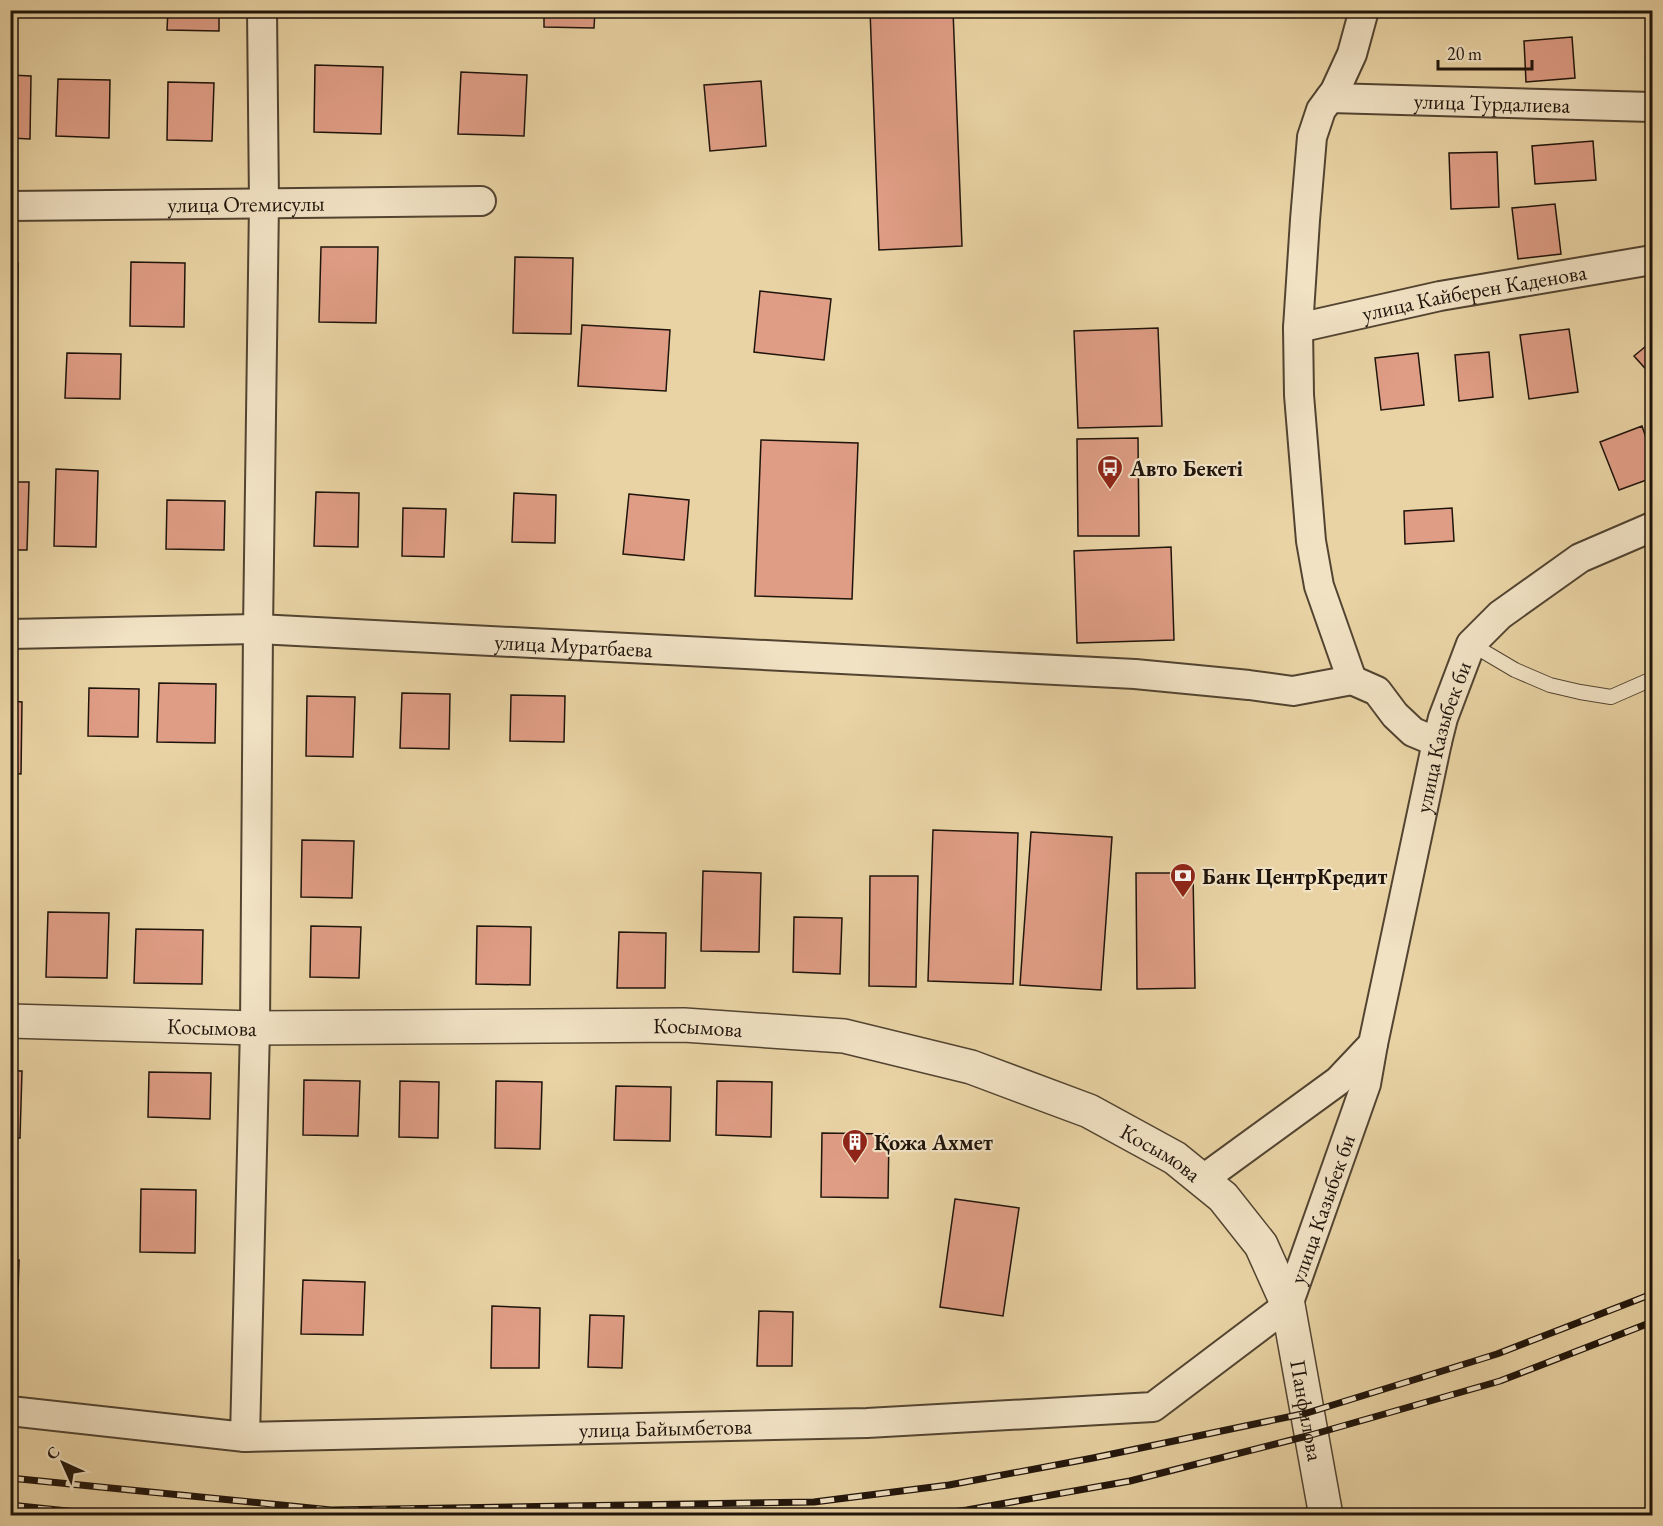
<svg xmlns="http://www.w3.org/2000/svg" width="1663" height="1526" viewBox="0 0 1663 1526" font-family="'EB Garamond',serif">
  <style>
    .building { fill: #df9d85; stroke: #1f140b; stroke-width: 1.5 }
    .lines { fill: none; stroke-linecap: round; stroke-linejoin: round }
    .service-casing { stroke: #524431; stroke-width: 16 }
    .minor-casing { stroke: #524431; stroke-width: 32 }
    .tertiary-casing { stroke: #524431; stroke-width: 36 }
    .service { stroke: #f1e2c4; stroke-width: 14 }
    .minor { stroke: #f1e2c4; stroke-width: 28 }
    .tertiary { stroke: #f1e2c4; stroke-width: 33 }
    .rail-casing { stroke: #1f140b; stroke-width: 7 }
    .rail { stroke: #f1e2c4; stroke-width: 4.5; stroke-dasharray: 14; stroke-linecap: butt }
    .labels { text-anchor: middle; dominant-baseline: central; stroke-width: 4.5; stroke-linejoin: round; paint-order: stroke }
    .street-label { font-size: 22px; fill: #1f140b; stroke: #f1e2c4 }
    .poi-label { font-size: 22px; font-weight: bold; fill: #1f140b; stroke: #f1e2c4; text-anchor: start }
  </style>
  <rect width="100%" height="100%" fill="#e9d3a4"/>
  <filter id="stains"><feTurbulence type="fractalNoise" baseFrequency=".00333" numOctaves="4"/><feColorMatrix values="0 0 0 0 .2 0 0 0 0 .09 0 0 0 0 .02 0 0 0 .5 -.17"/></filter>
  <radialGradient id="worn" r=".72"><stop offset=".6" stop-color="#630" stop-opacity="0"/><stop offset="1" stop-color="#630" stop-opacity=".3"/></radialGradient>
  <path class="building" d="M168,10H219V31L167,30Z
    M544,10H595L594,28L544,27Z
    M870,10H953L962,246L879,250Z
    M1572,37L1575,78L1526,82L1524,41Z
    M315,65L383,67L381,134L314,132Z
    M461,72L527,75L524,136L458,134Z
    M10,75L31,76L30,139L10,138Z
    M58,79L110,80L109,138L56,136Z
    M761,81L766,146L710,151L704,85Z
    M168,82L214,83L212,141L167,140Z
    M1593,141L1596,180L1535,184L1532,146Z
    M1497,152L1499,207L1451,209L1449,153Z
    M1555,204L1561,254L1518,259L1512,208Z
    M321,247H378L376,323L319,322Z
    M515,257L573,258L571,334L513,333Z
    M131,262L185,263L184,327L130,326Z
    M10,263H18L17,330H10Z
    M760,291L831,299L824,360L754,352Z
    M582,325L670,330L666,391L578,386Z
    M1158,328L1162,426L1078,428L1074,331Z
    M1569,329L1578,392L1529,399L1520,335Z
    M1652,341V376L1634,356Z
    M1489,352L1493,397L1459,401L1455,355Z
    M67,353L121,354L120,399L65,398Z
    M1418,353L1424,405L1381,410L1375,358Z
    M1642,426L1652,455V478L1619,490L1600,442Z
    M1138,438L1139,536H1078L1077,439Z
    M761,440L858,443L852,599L755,596Z
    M56,469L98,471L96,547L54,546Z
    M10,482H29L27,550H10Z
    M316,492L359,493L358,547L314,546Z
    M514,493L556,495L555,543L512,542Z
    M629,494L689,500L684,560L623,554Z
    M167,500L225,501L224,550L166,549Z
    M403,508L446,509L444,557L402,556Z
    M1452,508L1454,541L1405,544L1404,511Z
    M1171,547L1174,640L1077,643L1074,551Z
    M159,683L216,684L215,743L157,742Z
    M89,688L139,689L138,737L88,736Z
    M402,693L450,694L449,749L400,748Z
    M511,695L565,696L564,742L510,741Z
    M307,696L355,697L353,757L306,756Z
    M10,701L22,702L21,774L10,773Z
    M933,830L1018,833L1013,984L928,981Z
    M1031,832L1112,837L1101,990L1020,985Z
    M302,840L354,841L352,898L301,897Z
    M703,871L761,873L759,952L701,951Z
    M1136,873H1193L1195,988L1137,989Z
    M870,876H918L916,987L869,986Z
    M48,912L109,913L107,978L46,977Z
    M794,917L842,918L840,974L793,972Z
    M311,926L361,927L359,978L310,977Z
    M477,926L531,927L530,985L476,984Z
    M136,929L203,930L202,984L134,983Z
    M619,932L666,933L665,988H617Z
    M10,1071H22L20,1138H10Z
    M149,1072L211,1073L210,1119L148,1117Z
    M304,1080L360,1081L358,1136L303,1135Z
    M400,1081L439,1082L438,1138L399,1137Z
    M496,1081L542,1082L540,1149L495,1148Z
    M717,1081L772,1082L771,1137L716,1135Z
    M616,1086L671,1087L670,1141L614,1140Z
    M822,1133L889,1134L888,1198L821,1197Z
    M141,1189L196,1190L195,1253L140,1252Z
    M955,1199L1019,1208L1003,1316L940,1307Z
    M10,1260H19L17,1328L10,1327Z
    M303,1280L365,1282L363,1335L301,1334Z
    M492,1306L540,1308L539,1368H491Z
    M759,1311L793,1312L792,1366H757Z
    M590,1315L624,1316L622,1368L588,1367Z"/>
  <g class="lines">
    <defs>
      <path id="service" d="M1471,644L1515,670L1550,685L1580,692L1611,697L1652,679"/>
      <g id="minor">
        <path id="s1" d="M1330,98L1652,107"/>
        <path id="s2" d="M10,206L481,201"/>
        <path id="s3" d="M1298,328L1440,296L1652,260"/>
        <path id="s4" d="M10,634L258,629L1135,674L1249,685L1293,691L1352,680L1319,586L1311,541L1299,395L1298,328L1305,220L1312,137L1321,110L1335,91L1352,54L1364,10"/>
        <path d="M1352,680L1377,691L1395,715L1413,732L1437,742"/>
        <path id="s5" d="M1202,1180L1338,1081L1373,1044L1437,742L1443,718L1471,644L1500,615L1580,558L1652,527"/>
        <path id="s6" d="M10,1411L245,1437L867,1423L1153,1407L1288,1305L1366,1084L1373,1044"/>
        <path d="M245,1437L255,1028L258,629L264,203L262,10"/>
      </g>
      <g id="tertiary">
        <path id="s7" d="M10,1021L255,1028L684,1025L844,1036L971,1067L1089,1111L1175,1158L1223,1197L1261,1245L1288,1305L1326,1516"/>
      </g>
    </defs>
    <use href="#service" class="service-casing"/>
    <use href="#minor" class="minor-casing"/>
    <use href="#tertiary" class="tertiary-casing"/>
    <use href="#service" class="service"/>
    <use href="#minor" class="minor"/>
    <use href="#tertiary" class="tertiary"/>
    <defs>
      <path id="rail" d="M10,1478L331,1510L814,1502L949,1485L1093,1458L1307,1413L1497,1354L1652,1294
        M10,1505L116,1516
        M922,1516L967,1510L1130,1481L1311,1435L1500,1381L1652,1322"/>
    </defs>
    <use href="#rail" class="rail-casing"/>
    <use href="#rail" class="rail"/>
  </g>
  <defs>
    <symbol id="bus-pin" viewBox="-11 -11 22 30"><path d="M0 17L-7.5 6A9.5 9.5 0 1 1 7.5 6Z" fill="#8f2418" stroke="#f1e2c4"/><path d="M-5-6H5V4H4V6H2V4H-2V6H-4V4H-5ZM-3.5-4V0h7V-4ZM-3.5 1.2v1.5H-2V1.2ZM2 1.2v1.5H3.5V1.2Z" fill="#fff"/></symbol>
    <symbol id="bank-pin" viewBox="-11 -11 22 30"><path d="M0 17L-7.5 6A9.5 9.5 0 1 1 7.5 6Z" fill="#8f2418" stroke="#f1e2c4"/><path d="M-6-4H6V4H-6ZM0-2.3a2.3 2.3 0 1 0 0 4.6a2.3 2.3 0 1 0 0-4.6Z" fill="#fff"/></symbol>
    <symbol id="building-pin" viewBox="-11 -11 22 30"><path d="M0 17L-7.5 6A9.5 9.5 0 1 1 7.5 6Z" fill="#8f2418" stroke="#f1e2c4"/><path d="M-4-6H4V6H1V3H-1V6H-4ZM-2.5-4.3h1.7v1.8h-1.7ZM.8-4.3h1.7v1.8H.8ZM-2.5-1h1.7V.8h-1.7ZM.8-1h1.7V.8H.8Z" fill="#fff"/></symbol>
  </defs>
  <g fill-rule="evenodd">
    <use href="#bus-pin" x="1095" y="453" width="30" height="40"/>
    <use href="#bank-pin" x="1168" y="861" width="30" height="40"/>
    <use href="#building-pin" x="840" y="1127" width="30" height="40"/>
  </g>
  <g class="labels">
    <g class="street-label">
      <text stroke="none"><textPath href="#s1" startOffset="162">улица Турдалиева</textPath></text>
      <text stroke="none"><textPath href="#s2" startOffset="236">улица Отемисулы</textPath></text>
      <text stroke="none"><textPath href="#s3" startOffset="180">улица Кайберен Каденова</textPath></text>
      <text stroke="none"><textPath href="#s4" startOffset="564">улица Муратбаева</textPath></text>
      <text stroke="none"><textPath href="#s5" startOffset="534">улица Казыбек би</textPath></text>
      <text stroke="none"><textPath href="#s7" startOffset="202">Косымова</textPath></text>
      <text stroke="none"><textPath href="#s7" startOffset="688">Косымова</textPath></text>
      <text stroke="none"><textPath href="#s7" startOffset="1174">Косымова</textPath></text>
      <text stroke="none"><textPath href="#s6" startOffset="1416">улица Казыбек би</textPath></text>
      <text stroke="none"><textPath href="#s7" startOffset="1485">Панфилова</textPath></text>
      <text stroke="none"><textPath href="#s6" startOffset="657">улица Байымбетова</textPath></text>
    </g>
    <g class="poi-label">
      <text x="1130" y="468">Авто Бекетi</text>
      <text x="1202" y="876">Банк ЦентрКредит</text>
      <text x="874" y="1142">Қожа Ахмет</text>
    </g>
  </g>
  <rect width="1663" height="1526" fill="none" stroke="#e9d3a4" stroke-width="36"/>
  <rect x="12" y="12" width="1639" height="1502" fill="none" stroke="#1f140b" stroke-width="3"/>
  <rect x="18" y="18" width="1627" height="1490" fill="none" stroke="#1f140b" stroke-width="1.5"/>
  <g transform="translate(63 1463) rotate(315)" stroke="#f1e2c4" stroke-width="4.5" paint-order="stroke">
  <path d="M0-4.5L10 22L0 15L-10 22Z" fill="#1f140b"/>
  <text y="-9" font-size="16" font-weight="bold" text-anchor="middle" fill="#1f140b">С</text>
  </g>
  <path d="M1438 60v9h94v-9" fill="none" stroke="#1f140b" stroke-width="3"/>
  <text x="1447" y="60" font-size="18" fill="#1f140b" stroke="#f1e2c4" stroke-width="4.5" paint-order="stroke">20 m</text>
  <rect width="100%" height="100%" filter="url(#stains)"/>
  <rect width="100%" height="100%" fill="url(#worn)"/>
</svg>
